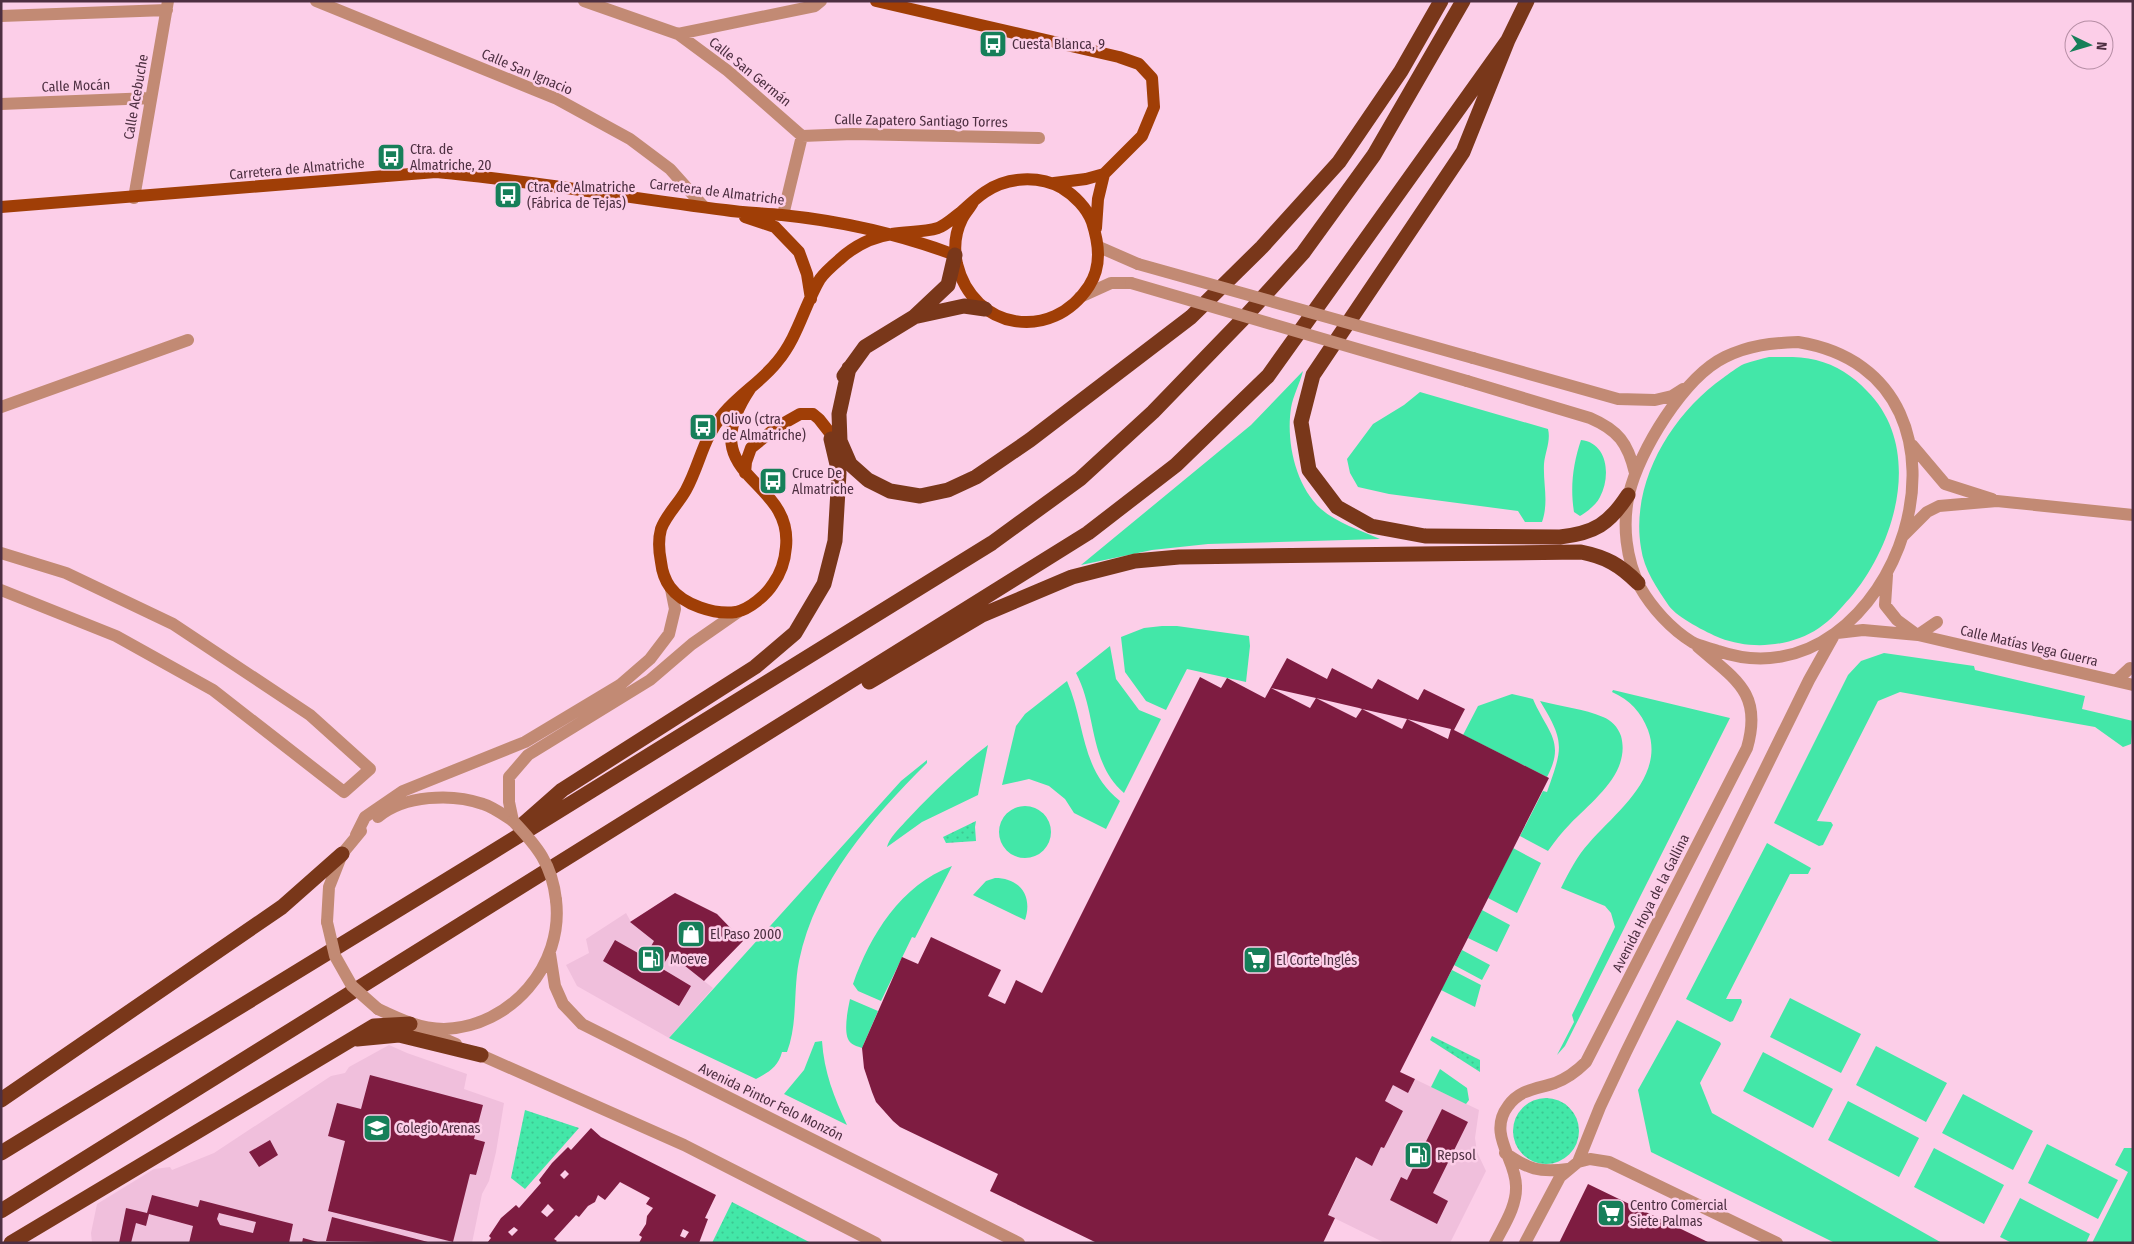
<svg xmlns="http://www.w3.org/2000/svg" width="2134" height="1244" viewBox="0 0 2134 1244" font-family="'Fira Sans Condensed',sans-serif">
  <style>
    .built { fill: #f0bfdc }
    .grass { fill: url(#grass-dots) }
    .green { fill: #43e7a8 }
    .building { fill: #7e1c41; fill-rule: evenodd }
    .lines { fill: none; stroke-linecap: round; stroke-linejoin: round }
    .minor { stroke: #c28a74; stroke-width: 12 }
    .major { stroke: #a03e06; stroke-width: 12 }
    .highway { stroke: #79371a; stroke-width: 15 }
    .minor-bridge { stroke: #c28a74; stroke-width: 12 }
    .labels { text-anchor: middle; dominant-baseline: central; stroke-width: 5; stroke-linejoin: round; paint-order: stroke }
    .poi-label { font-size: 14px; fill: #4d2f41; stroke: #fccee8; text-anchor: start }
    .street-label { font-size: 14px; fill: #4d2f41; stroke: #fccee8 }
  </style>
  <defs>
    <pattern id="grass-dots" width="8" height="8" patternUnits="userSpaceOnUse" patternTransform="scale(1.25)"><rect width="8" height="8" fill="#43e7a8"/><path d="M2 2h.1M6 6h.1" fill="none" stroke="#3cc692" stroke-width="1.8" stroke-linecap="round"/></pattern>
  </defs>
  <rect width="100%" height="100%" fill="#fccee8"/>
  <path class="built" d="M675,893L717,914L743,941L704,981L713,988L669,1038L577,986L566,965L589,953L586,939L626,913L631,922Z
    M389,1045L407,1053L467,1074L464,1089L504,1103L496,1152L489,1181L482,1194L472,1243H92L91,1233L97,1204L154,1169L170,1167L172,1170L214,1153L331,1076L345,1073L349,1067Z
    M1400,1072L1479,1110L1475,1138L1477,1152L1486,1171L1450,1243H1385L1328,1215Z"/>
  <path class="grass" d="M976,821L975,827L976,841L946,843L943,837Z
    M1432,1036L1480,1060V1072L1430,1040Z
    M1513 1131a33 33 0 1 1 66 0a33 33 0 1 1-66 0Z
    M525,1110L579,1128L525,1189L511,1178Z
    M732,1202L811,1243H712Z"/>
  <path class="green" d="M1769,357C1785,357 1801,356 1816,360C1836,365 1853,376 1867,391C1924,448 1896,544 1850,598C1840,609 1831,620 1819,628C1791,647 1751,650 1720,638C1706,632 1678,618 1669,606C1657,588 1644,570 1641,548C1630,483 1671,415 1723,378C1729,374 1737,367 1744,364C1752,361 1761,359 1769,357Z
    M1303,371C1300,383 1293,396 1291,408C1286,441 1295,485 1321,509C1337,523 1360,530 1380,539L1208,544L1152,550L1081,565L1251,425Z
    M1420,392L1548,429C1551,441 1545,452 1544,464C1543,484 1549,502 1542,522H1525L1518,511L1389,494L1358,487L1350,473L1347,459L1373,424L1404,405Z
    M1581,440C1608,443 1611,476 1600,497C1596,505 1588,511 1580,516L1574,512C1570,487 1573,464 1581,440Z
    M1162,626H1177L1249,636L1250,646L1246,682L1187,669L1166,710L1146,701L1125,672L1121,637L1144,628Z
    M1110,646L1116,679L1139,710L1161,719L1124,793C1088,762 1097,712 1076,673Z
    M1884,653L1974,666L1975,670L2085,696L2082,709L2133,721L2131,744L2123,747L2095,727L1900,692L1878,701L1817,821L1831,822L1833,825L1823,845L1819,846L1774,823L1848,675L1861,661Z
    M1067,681C1086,725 1080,769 1120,801L1106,829L1074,813L1065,799L1049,786L1029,779L1002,785L1016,726L1025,714Z
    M1613,690L1730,718L1565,1046L1557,1055L1574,1022L1572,1015L1615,927L1611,913L1605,906L1561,888C1569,872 1577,856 1589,843C1616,812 1665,777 1648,730C1641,712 1630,700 1612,692Z
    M1512,694L1533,699C1547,732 1566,741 1547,777L1463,735L1478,706Z
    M1540,701C1559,706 1585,709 1603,717C1611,720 1618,727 1621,736C1631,773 1593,800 1570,824C1562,832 1555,841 1548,851L1520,836L1543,791L1547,792C1563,747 1565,742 1540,701Z
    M988,745L978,795L922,822L887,847C889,838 899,829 905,822C931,794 958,768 988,745Z
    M927,760V763C871,819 816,881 799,961C793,991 798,1023 787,1052H782C778,1067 769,1072 756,1079L669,1038L901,781Z
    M999 832a26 26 0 1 1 52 0a26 26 0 1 1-52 0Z
    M1767,843L1811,868L1808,874H1790L1726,999H1741L1742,1002L1733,1021L1730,1022L1686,999Z
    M1513,848L1541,863L1517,913L1488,898Z
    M952,866L915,938L912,937L881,1001L858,991L853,984C870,935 901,885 952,866Z
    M995,878C1020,878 1033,896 1025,920L973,895L986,881Z
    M1482,910L1510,925L1497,952L1468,938Z
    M1462,950L1490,965L1482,980L1454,965Z
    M1452,970L1481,985L1475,1007L1441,990Z
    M1790,998L1861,1034L1841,1073L1770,1037Z
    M850,999L878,1011L862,1048C859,1047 853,1045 851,1043C842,1036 848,1009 850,999Z
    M1677,1020L1720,1042L1721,1044L1700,1083L1712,1113L1942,1243H1835L1651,1152L1638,1090Z
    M822,1041C824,1072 834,1097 847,1125L784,1094L804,1070L815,1042Z
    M1876,1046L1947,1083L1926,1122L1856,1085Z
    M1763,1052L1833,1089L1813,1128L1743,1091Z
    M1440,1069L1467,1088L1469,1100L1466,1104L1431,1087Z
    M1963,1094L2033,1131L2013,1170L1942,1133Z
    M1848,1101L1919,1138L1899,1177L1828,1140Z
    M2047,1144L2118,1180L2098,1219L2028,1183Z
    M1934,1148L2004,1185L1984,1224L1914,1187Z
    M2124,1148H2133V1243H2092L2128,1172L2115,1165Z
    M2020,1198L2090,1234L2086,1243H2012L2000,1237Z"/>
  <path class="building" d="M1287,658L1327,679L1332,668L1372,689L1378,679L1418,700L1424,689L1465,709L1454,730L1549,778L1400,1072L1415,1079L1408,1093L1393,1085L1385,1101L1403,1111L1384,1148L1381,1147L1372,1166L1356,1157L1328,1215L1335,1218L1323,1243H1097L990,1191L998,1174L900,1127L893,1121L876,1102L872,1092L864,1068L862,1048L902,957L918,964L931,937L1001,970L988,996L1005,1004L1016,980L1042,993L1200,677L1221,688L1227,678L1265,698ZM1271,688L1316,698L1310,708ZM1316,698L1359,708L1362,709L1356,718ZM1362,709L1407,719L1451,729L1448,739L1407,719L1402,729Z
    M675,893L717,914L743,941L704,981L670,954L661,968L691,986L679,1006L603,961L615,940L645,957L654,941L630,922Z
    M370,1075L483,1105L474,1139L485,1142L476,1175L470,1174L453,1242L328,1211L345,1141L328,1136L337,1103L361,1109Z
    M1442,1109L1468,1122L1433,1193L1448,1201L1437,1224L1390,1200L1401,1177L1407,1180Z
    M591,1128L601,1137L716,1195L705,1218L708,1219L699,1243H639L642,1237L639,1235L646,1224L647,1216L653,1208L646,1204L650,1198L620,1182L605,1200L598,1195L595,1202L588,1206L579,1217L576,1215L554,1239L557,1241L555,1243H487L491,1238L489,1236L501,1218L516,1205L519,1208L541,1183L539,1180L552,1163L568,1147L571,1150ZM565,1170L569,1174L564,1179L560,1175ZM548,1204L554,1210L547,1217L541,1212ZM514,1227L518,1230L512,1236L508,1232ZM683,1229L689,1232L685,1238L680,1236Z
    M270,1140L278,1155L259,1167L249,1152Z
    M1588,1184L1710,1243H1559Z
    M152,1195L198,1207L200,1200L293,1224L289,1243H189L193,1226L149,1214L146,1226L136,1223L131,1243H119L126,1208L147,1213ZM219,1213L256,1222L253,1233L220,1225L217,1219Z
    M332,1217L428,1242V1243L326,1241Z
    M303,1238L318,1242V1243H302Z"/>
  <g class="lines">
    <path class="minor" d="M316,1L557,99L630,139L670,169L704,207
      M584,1L678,34L815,6L821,1
      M1,16L167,10
      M678,34L728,71L802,136
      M1,104L151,98
      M802,136L853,134L1039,138
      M134,198L168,1
      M783,215L802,136
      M1099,247L1138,264
      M1080,297L1111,283H1131
      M1798,342C2010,376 1895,712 1718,651C1710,648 1699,646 1692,642C1671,629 1652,608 1640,587C1626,559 1622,525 1629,494C1639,451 1684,377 1725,357C1750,345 1771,343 1798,342Z
      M1473,358L1618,399L1655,400L1672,396L1683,389
      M1467,381L1590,418C1618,430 1628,443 1635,473
      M1,407L188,340
      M1912,445L1945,484L1992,499
      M1903,536L1927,512L1939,506L1997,501L2133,515
      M1,553L66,573L173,624L310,715L370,769L344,792L213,690L116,636L1,590
      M1887,575L1885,605L1897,620L1916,634
      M1837,633L1863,630L1918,635L2133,685
      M1918,635L1937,622
      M2116,681L2130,668
      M378,817C404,795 452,793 483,804C493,807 504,815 513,821
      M513,821L509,802V777L528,755L650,680L692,644L738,612
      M356,835L365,817L403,791L525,742L620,685L650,659L669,634L675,609L671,589
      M327,922L329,887L342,854L361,831
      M550,954L555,986L563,1004L582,1024L1019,1243
      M378,1009C399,1019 420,1029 444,1029C511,1027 564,965 556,900
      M410,1024L456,1044
      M474,1052L684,1145L876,1243
      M1505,1153C1528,1169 1539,1173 1568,1169
      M1578,1162L1590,1159L1609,1162L1777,1243
      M1495,1243C1504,1225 1517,1206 1516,1186C1516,1159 1487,1134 1508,1106C1520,1089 1537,1089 1555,1083C1568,1078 1577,1071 1586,1062L1747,748C1763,693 1735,679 1698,647
      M1525,1243L1560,1177L1578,1162L1600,1107L1626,1052L1809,680L1833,637"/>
    <path class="major" d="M876,1L1119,57L1139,64L1152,78L1154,107L1142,136L1104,174L1086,179L1054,183
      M1,207L436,172C533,181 629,198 725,210C744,213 763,213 782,215C841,221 899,234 955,255
      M745,217L775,227L799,252L807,274L811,299
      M1096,228L1098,199L1104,174
      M750,389C690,479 793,476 786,547C785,560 781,573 773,584C766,595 750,609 736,612C715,615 683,605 670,587C665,580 662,571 661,562C659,552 658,540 661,529C666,515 679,503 686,490C701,462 702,439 724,413C740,394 762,381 777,362C798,337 804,306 820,279C825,272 832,266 839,260C853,247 872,237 892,234C907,231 922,233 938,228C946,225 953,218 960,213C968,206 976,198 985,192C1007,177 1038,175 1062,188C1074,195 1087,208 1092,222C1099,244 1102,266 1089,286C1052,343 973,330 957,264C954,250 955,233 962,219C965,213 970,208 973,202
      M745,473L746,462L751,448L777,427L800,414H813L819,419L830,433"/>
    <path class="highway" d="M1527,1L1508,40L1463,152L1313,375L1301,422L1309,470L1337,507L1371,526L1425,536L1560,537C1595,533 1609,524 1628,495
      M918,316L964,306L985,309
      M849,368L839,414L840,441L850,464L868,480L890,491L920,496L948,490L976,477L1030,440L1191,317L1262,247L1339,162L1401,71L1441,1
      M844,376L865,347L914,317L948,285L955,255
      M869,682L982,615L1072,577L1135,561L1179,557L1581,552C1606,557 1620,565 1638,583
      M520,827L562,790L755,667L795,633L824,584L835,541L839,473L831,439
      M357,1039L399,1035L481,1055
      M1,1100L282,907L342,854
      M1,1153L486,856L992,543L1080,479L1153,412L1243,319L1303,253L1374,155L1463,1
      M1,1211L1088,533L1176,465L1268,376L1508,40
      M11,1243L374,1026L410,1024"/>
    <path class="minor-bridge" d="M1138,264L1473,358
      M1131,283L1467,381
      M513,821C537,846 552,864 556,900
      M327,922L335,956L352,986L378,1009"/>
  </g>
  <defs>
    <symbol id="bus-square" viewBox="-11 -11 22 22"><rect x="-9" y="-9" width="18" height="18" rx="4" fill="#167f59" stroke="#fccee8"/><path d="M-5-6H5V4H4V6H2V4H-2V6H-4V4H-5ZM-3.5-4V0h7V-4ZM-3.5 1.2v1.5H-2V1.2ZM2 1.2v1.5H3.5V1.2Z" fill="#fff"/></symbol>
    <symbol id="shop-square" viewBox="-11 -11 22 22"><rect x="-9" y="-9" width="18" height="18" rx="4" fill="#167f59" stroke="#fccee8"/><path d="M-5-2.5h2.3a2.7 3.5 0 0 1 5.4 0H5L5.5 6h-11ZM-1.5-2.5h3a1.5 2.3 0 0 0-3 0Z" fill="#fff"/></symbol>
    <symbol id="fuel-square" viewBox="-11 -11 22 22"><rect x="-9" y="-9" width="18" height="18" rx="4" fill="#167f59" stroke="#fccee8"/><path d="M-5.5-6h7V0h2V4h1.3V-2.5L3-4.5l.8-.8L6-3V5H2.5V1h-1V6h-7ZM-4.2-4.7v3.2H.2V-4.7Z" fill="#fff"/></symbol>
    <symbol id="supermarket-square" viewBox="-11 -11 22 22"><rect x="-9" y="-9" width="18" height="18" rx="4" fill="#167f59" stroke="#fccee8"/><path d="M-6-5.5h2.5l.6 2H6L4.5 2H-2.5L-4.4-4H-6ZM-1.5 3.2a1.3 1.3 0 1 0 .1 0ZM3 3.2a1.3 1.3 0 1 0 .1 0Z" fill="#fff"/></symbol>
    <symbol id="school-square" viewBox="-11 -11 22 22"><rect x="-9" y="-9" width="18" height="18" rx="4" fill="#167f59" stroke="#fccee8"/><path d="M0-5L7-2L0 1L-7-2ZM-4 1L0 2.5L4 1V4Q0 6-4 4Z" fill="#fff"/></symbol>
  </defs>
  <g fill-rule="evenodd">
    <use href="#bus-square" x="977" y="28" width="32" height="32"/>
    <use href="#bus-square" x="375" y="141" width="32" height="32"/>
    <use href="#bus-square" x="492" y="179" width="32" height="32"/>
    <use href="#bus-square" x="687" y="411" width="32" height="32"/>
    <use href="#bus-square" x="757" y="465" width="32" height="32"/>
    <use href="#shop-square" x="675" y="918" width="32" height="32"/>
    <use href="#fuel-square" x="635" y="943" width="32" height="32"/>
    <use href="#supermarket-square" x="1241" y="944" width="32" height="32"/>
    <use href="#school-square" x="361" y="1112" width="32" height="32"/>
    <use href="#fuel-square" x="1402" y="1139" width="32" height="32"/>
    <use href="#supermarket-square" x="1595" y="1197" width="32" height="32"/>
  </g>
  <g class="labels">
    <g class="poi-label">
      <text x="1012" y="44">Cuesta Blanca, 9</text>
      <text x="410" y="149">Ctra. de<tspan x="410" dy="16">Almatriche, 20</tspan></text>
      <text x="527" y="187">Ctra. de Almatriche<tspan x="527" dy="16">(Fábrica de Tejas)</tspan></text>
      <text x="722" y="419">Olivo (ctra.<tspan x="722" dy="16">de Almatriche)</tspan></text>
      <text x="792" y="473">Cruce De<tspan x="792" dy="16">Almatriche</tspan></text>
      <text x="710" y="934">El Paso 2000</text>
      <text x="670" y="959">Moeve</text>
      <text x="1276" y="960">El Corte Inglés</text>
      <text x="396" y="1128">Colegio Arenas</text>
      <text x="1437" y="1155">Repsol</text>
      <text x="1630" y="1205">Centro Comercial<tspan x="1630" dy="16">Siete Palmas</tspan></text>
    </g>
    <g class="street-label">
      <text transform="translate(527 72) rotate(23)">Calle San Ignacio</text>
      <text transform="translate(750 72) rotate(39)">Calle San Germán</text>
      <text transform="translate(76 86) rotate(-2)">Calle Mocán</text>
      <text transform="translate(136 97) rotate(-80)">Calle Acebuche</text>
      <text transform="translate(921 121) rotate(1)">Calle Zapatero Santiago Torres</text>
      <text transform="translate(297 169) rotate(-5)">Carretera de Almatriche</text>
      <text transform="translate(717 192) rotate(7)">Carretera de Almatriche</text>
      <text transform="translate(2029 646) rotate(13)">Calle Matías Vega Guerra</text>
      <text transform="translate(1651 903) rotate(-63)">Avenida Hoya de la Gallina</text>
      <text transform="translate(771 1102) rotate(26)">Avenida Pintor Felo Monzón</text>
    </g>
  </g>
  <rect width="2134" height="1244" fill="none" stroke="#4d2f41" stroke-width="5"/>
  <g transform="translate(2089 45) rotate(95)"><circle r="24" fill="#fccee8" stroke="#b68ea5"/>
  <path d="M0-4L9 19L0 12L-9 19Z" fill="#167f59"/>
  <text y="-8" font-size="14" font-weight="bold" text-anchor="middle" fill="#4d2f41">N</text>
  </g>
</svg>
